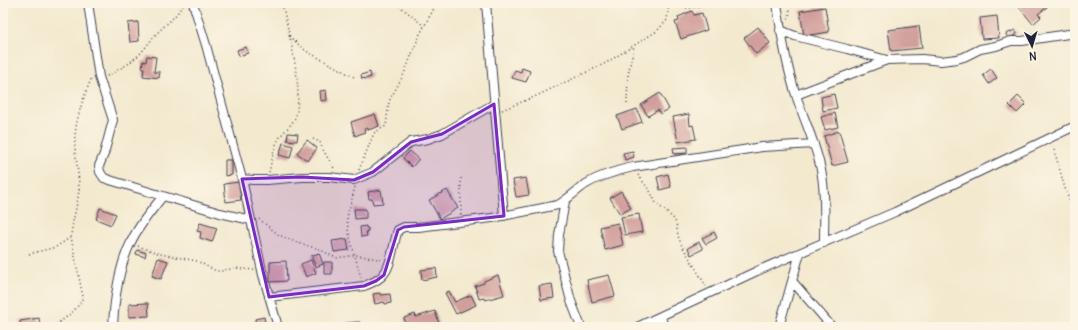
<svg xmlns="http://www.w3.org/2000/svg" width="1078" height="330" viewBox="0 0 1078 330" font-family="Delius,sans-serif">
  <style>
    .building { fill: #d19f9b }
    .lines { fill: none; stroke-linecap: round; stroke-linejoin: round }
    .minor-casing { stroke: #414051; stroke-width: 10 }
    .path { stroke: #414051; stroke-width: 1.5; stroke-dasharray: 1 3; stroke-linecap: butt }
    .minor { stroke: #fff; stroke-width: 8 }
    .marked { fill: #7b2cbf; fill-opacity: 0.2; stroke: #7b2cbf; stroke-width: 3; stroke-linejoin: round }
  </style>
  <rect width="100%" height="100%" fill="#fcf5e5"/>
  <filter id="ink" filterUnits="userSpaceOnUse"><feTurbulence type="fractalNoise" baseFrequency=".025" numOctaves="2"/><feDisplacementMap in="SourceGraphic" scale="8" xChannelSelector="R" yChannelSelector="G"/><feConvolveMatrix kernelMatrix="1 2 1 2 8 2 1 2 1" color-interpolation-filters="sRGB"/></filter>
  <filter id="wash" filterUnits="userSpaceOnUse"><feTurbulence type="fractalNoise" baseFrequency=".012" numOctaves="4" result="noise"/><feDisplacementMap in="SourceGraphic" scale="16" xChannelSelector="R" yChannelSelector="G"/><feGaussianBlur stdDeviation="0.9" result="paint"/><feColorMatrix in="noise" values="0 0 0 0 0 0 0 0 0 0 0 0 0 0 0 0 0 1.4 0 .05"/><feComposite in="paint" operator="in"/></filter>
  <g filter="url(#wash)">
    <rect width="100%" height="100%" fill="#f3e9cf"/>
    <g id="blocks">
      <path class="building" d="M1024,3H1044L1047,7L1038,14L1041,17L1033,24L1019,7Z
        M825,7L829,32L804,36L800,11Z
        M692,11L694,15L702,13L707,30L681,39L675,22L679,21L678,17Z
        M997,16L999,38L982,39L980,18Z
        M138,22L139,41L130,42L128,23Z
        M919,26L922,48L891,51L888,30Z
        M758,27L770,43L756,54L744,38Z
        M1015,30L1017,34L1008,39L1006,34Z
        M246,47L248,53L239,56L237,50Z
        M147,56L156,57L154,72H160L159,78L143,76L144,68H142L143,61L146,62Z
        M522,68L530,71L526,82L512,78L515,70L521,72Z
        M991,69L997,78L989,84L983,75Z
        M370,72L371,77L365,79L364,78L362,79L361,75Z
        M326,90L327,100L321,101L320,91Z
        M660,93L669,109L660,114L658,110L648,116L641,105Z
        M834,94L837,108L823,111L821,97Z
        M1018,96L1026,104L1017,113L1009,105Z
        M637,109L642,122L622,129L617,116Z
        M835,113L838,127L825,130L821,117Z
        M375,114L379,126L368,130V128L364,129L365,132L355,136L351,122Z
        M689,114L690,126L693,125L696,139L678,142L673,117Z
        M839,131L848,162L832,166L824,136Z
        M288,133L298,134L297,141L287,140Z
        M307,140L317,148L308,161L297,153Z
        M283,143L293,146L290,158L279,155Z
        M687,147V153L674,154L673,148Z
        M410,151L419,159L412,167L403,158Z
        M633,151L634,157L625,160L623,153Z
        M225,160H232V175L225,176Z
        M668,174L671,187L660,190L657,177Z
        M526,178L529,195L516,197L513,180Z
        M239,182L241,200L226,202L224,184Z
        M381,190L383,203L373,204L372,199H369L368,192Z
        M447,190L458,208L440,219L429,200Z
        M621,191L631,208L620,214L610,198Z
        M100,208L116,214L111,225L96,219Z
        M354,209H366V218L355,219Z
        M639,214L642,232L625,235L621,217Z
        M200,223L217,228L212,242L200,238L201,232L197,231Z
        M618,223L623,245L605,250L600,227Z
        M366,226V228H368V231H366L367,236L361,237L360,227Z
        M714,232L717,238L706,244L702,238Z
        M347,239L349,250L334,252L332,241Z
        M699,242L703,249L691,255L688,248Z
        M137,250L146,253L145,257L136,254Z
        M319,253L323,264L316,267L311,256Z
        M158,258L168,261L161,279L152,276Z
        M311,260L316,273L306,277L301,264Z
        M286,261L287,281L270,282V262Z
        M324,262H332V274H324Z
        M436,268L437,277L422,280L421,270Z
        M498,275L504,295L485,300L484,298L479,299L475,286L484,283V281Z
        M609,275L615,296L592,302L587,280Z
        M552,284L554,298L541,300L539,286Z
        M449,291L455,302L471,295L476,305L456,314L445,293Z
        M380,293L381,295L390,294L391,303L385,304L384,302L375,304L373,294Z
        M148,303L149,316L129,317V304Z
        M435,311L440,327H407L404,318L415,314L416,317Z
        M264,317L266,327H256L255,319Z
        M39,318L40,327H21L20,321Z
        M360,322V327H346V323Z"/>
    </g>
  </g>
  <g filter="url(#ink)">
    <use href="#blocks" fill-opacity="0" stroke="#414051" stroke-width="1"/>
    <g class="lines">
      <defs>
        <path id="minor" d="M88,3L99,77L113,120L104,154L99,166L100,172L104,178L113,181L220,213L251,220
          M193,3L206,45L242,179L263,275L278,327
          M486,3L504,216
          M777,3C781,34 786,65 796,95C804,120 816,144 821,170C826,194 824,219 824,243
          M780,30L795,36L847,49L887,60
          M796,95L887,60L922,59L941,61L957,59L964,57L980,49L996,46L1011,41H1022L1075,33
          M242,179L253,180H267L302,177H329L354,180L373,172L411,142L428,139L442,134L494,104
          M565,201L559,235L558,251L571,301L581,327
          M793,282L832,327
          M269,297L364,286C371,283 378,281 383,275C392,266 393,243 398,230L404,227H418L492,218L558,205C568,199 576,191 586,184C601,175 616,171 633,167L762,147L814,144
          M661,317L664,327
          M113,327C114,301 119,266 131,242C139,225 151,211 163,196
          M637,327L757,271L895,212L1075,126
          M779,327L800,253"/>
      </defs>
      <use href="#minor" class="minor-casing"/>
      <path class="path" d="M396,3L424,26
        M670,6C684,8 694,10 706,3
        M789,23L790,3
        M289,36L306,51L354,77
        M107,76L128,64L141,53L156,34L174,17L185,3
        M627,104L628,75L634,46
        M502,110L534,97L606,63L657,31L667,20L669,3
        M313,139L320,142L322,148L335,170
        M1053,146L1064,185L1075,217
        M359,170L374,133L386,126L389,101L404,74L420,34L437,3
        M269,172C272,161 273,147 280,137C285,130 294,123 296,115C303,84 289,35 282,3
        M638,175L650,191L656,203L674,219L676,223L678,236L681,244L706,286
        M355,187L347,217L348,230L361,278
        M461,215V178
        M259,219L279,235L295,242L319,249L336,258L356,255L382,260
        M138,246L160,254L197,261L216,271H221L235,268L254,270
        M29,254L56,247L71,237
        M53,327C64,319 78,310 83,297L71,237C72,220 78,205 79,188C79,175 76,161 75,148C73,125 83,99 91,79"/>
      <use href="#minor" class="minor"/>
    </g>
  </g>
  <path class="marked" d="M494,104L504,216L404,227L398,230L384,275L376,281L364,286L269,297L242,179L302,177L354,180L373,172L411,142L442,134Z"/>
  <rect width="1078" height="330" fill="none" stroke="#fcf5e5" stroke-width="16"/>
  <g transform="translate(1032 46) rotate(175)" stroke="#fcf5e5" stroke-width="3" paint-order="stroke">
  <path d="M0-3L7 15L0 10L-7 15Z" fill="#22223b"/>
  <text y="-6" font-size="11" font-weight="bold" text-anchor="middle" fill="#22223b">N</text>
  </g>
</svg>
